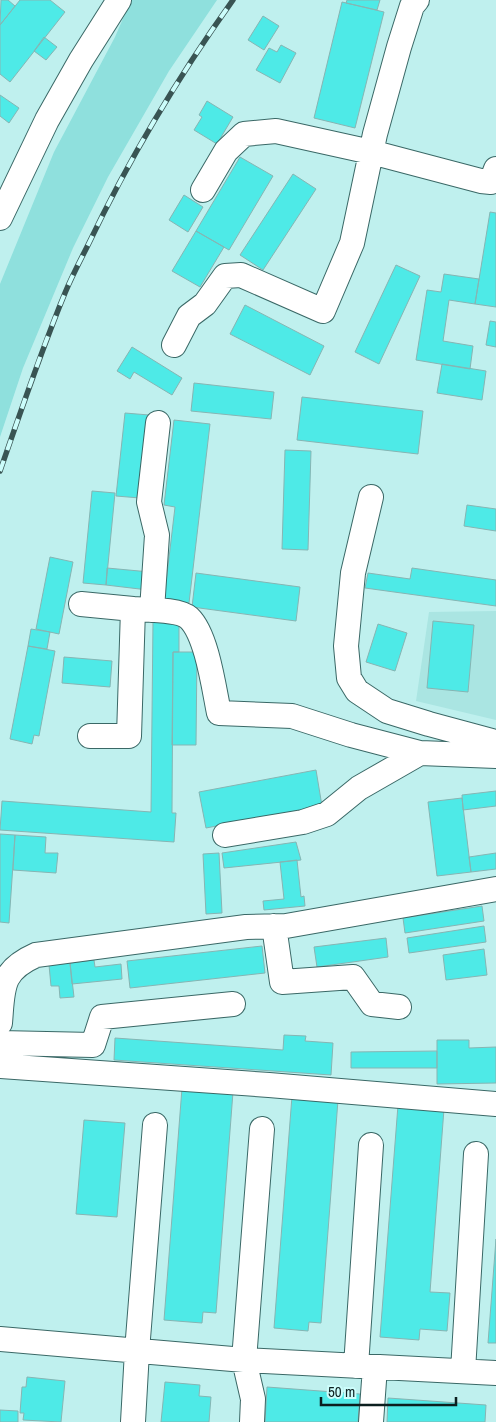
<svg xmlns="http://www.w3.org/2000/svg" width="496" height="1422" viewBox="0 0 496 1422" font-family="'Archivo Narrow',sans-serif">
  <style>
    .built { fill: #aae5e2 }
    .green { fill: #8fe0dd }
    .building { fill: #4eeae7; stroke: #86b5b3 }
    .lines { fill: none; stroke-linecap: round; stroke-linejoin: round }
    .minor-casing { stroke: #3a6866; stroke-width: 26 }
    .minor { stroke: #fff; stroke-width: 24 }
    .rail-casing { stroke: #395453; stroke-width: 5.5 }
    .rail { stroke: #ccfdfb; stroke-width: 4; stroke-dasharray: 11; stroke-linecap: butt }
  </style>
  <rect width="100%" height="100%" fill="#bff0ee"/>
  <path class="built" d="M496,611V720L416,701L429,612Z"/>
  <path class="green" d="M131,0H217L169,71L108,177L73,248L23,368L0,437V284L54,152L115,37Z"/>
  <path class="building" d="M1,0H8L15,6L0,25Z
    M20,0H50L65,12L10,82L0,74V25Z
    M347,0H380L377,10L346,3Z
    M342,2L384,12L355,128L314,118Z
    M263,16L279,26L264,50L248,40Z
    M44,37L57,47L46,60L34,51Z
    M281,45L296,53L280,83L256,70L269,48L277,52Z
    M0,95L19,108L9,123L0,116Z
    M207,101L233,117L217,144L194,130L202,117L199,115Z
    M240,157L273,176L229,250L196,231Z
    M293,174L316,189L263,270L240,255Z
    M184,195L203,207L188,232L169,220Z
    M490,212L496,213V307L475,304Z
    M196,231L224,247L200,287L172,271Z
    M396,265L420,276L379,364L355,352Z
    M444,274L479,279L475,304L449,300L443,341L473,346L470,369L416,360L427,290L441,292Z
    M245,305L324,346L310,375L230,334Z
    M490,321L496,322V347L486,345Z
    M132,347L182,378L172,395L134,372L130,379L117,371Z
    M442,364L486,371L482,400L437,393Z
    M194,383L274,392L271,419L191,411Z
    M302,397L423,411L418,454L297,440Z
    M125,413L149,415L140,498L116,496Z
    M174,420L210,424L189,603L164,600L175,507L164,505Z
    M285,450L311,451L308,550L282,549Z
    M92,491L115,493L106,585L83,583Z
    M467,505L496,509V531L464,526Z
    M50,557L73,562L59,634L36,629Z
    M107,568L150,572L148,590L106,585Z
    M412,568L496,580V606L365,588L368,573L410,579Z
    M196,573L300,587L296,621L192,607Z
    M153,620H179V652H173L172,813H176L174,842L0,830L2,801L151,812Z
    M433,621L474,625L468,692L427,688Z
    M378,624L407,633L395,671L366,662Z
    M31,629L50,632L47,649L28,646Z
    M28,646L55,651L39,736L34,735L32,744L10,739Z
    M173,652H197L196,745H172Z
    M64,657L112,661L110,687L62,683Z
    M316,770L322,806L206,828L199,792Z
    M496,791V806L463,810L462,795Z
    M462,798L471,872L437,876L428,802Z
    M0,834L15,835L9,923L0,922Z
    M15,835L46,837L45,853H58L56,873L13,870Z
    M296,842L301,860L224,868L222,853Z
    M219,853L222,913L206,914L203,854Z
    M496,853V869L471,872L469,857Z
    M297,860L301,897L304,896L305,906L264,910L263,901L284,899L280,862Z
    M482,906L484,921L405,933L403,918Z
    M484,926L486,942L409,953L407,938Z
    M386,938L388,957L317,967L314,947Z
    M262,946L265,973L130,988L127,961Z
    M484,949L487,975L446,980L443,955Z
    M94,960L95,967L121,964L122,979L72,984L70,963Z
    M70,963L74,997L60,998L59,986H51L49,965Z
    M284,1035L306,1036L305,1041L333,1043L331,1075L114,1060L115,1038L283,1050Z
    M437,1040H469V1048L496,1047V1083L437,1084Z
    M437,1051V1068H351V1052Z
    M182,1088L233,1092L216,1313L203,1312L202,1323L164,1320Z
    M292,1096L338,1100L321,1323L309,1322L308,1331L274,1328Z
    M398,1105L444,1109L430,1292L450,1293L447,1331L420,1329L419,1340L380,1337Z
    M84,1120L125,1123L117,1217L76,1214Z
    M496,1239V1343H488Z
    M27,1377L65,1381L61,1422L23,1420L24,1413H20L22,1387H26Z
    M165,1382L200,1385L199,1396L211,1397L209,1422H161Z
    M267,1387L360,1394L358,1422H265Z
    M388,1398L486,1405L485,1422H387Z
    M0,1410L18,1411V1422H0Z"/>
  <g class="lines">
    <defs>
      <path id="minor" d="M203,190L226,151L244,134L276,131L371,152L481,181L491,182L496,169
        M0,218L47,120L81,60L119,0
        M174,345L189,316L205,304L225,276L241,275L323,311L352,243L375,134L399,47L412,6L417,0
        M371,497L353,573L346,646L349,678L357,691L387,711L429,724L492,741L496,748
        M81,604L133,609
        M152,610L157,535L149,502L158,423
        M90,736H129L133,609C147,610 179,609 189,618C207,635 214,689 219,713L292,716L351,735L420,753
        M225,835L303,822L327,814L359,788L420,753L496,756
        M274,926L282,982L353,977L372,1004L399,1007
        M0,1023C3,988 0,971 36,955L246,927L286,926L496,889
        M0,1043L93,1045L102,1017L233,1004
        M0,1066L269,1085L496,1104
        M0,1339L244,1360L496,1373
        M356,1366L371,1145
        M463,1371L476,1154
        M133,1422L137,1351L155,1125
        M252,1422L253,1399L244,1360L262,1129
        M371,1422L375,1367"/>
    </defs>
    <use href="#minor" class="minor-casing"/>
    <use href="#minor" class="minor"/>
    <defs>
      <path id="rail" d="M0,471C21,411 41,351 65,293C72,276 80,261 88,245C129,159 178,77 233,0"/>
    </defs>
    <use href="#rail" class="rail-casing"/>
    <use href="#rail" class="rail"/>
  </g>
  <path d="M321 1397v8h135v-8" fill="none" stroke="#0c1f1f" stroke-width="2.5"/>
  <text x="328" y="1397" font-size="15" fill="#0c1f1f" stroke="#ccfdfb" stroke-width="4" paint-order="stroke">50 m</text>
</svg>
